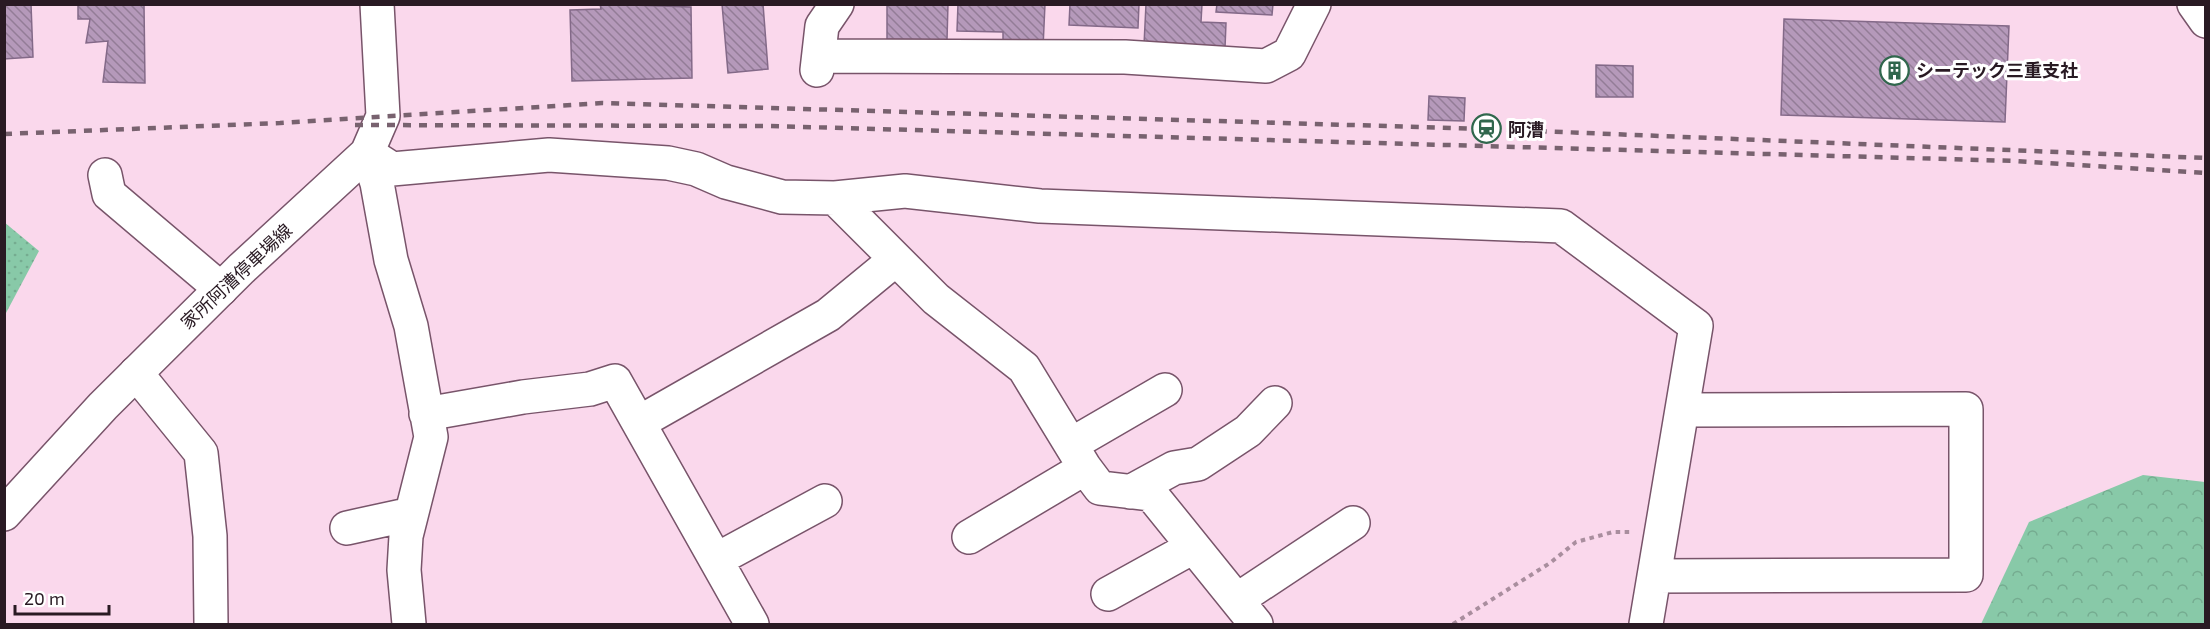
<svg xmlns="http://www.w3.org/2000/svg" width="2210" height="629" viewBox="0 0 2210 629" font-family="'Exo 2','Noto Sans JP',sans-serif">
  <style>
    .forest { fill: url(#forest-crowns) }
    .park { fill: url(#park-dots) }
    .building { fill: url(#building-back-hatch); stroke: #836988; stroke-width: 1.5 }
    .lines { fill: none; stroke-linecap: round; stroke-linejoin: round }
    .minor-casing { stroke: #78546a; stroke-width: 36 }
    .major-casing { stroke: #78546a; stroke-width: 36 }
    .path { stroke: #a98e9e; stroke-width: 4; stroke-dasharray: 4.5 4.5; stroke-linecap: butt }
    .minor { stroke: #fff; stroke-width: 33 }
    .major { stroke: #fff; stroke-width: 33 }
    .rail { stroke: #78626f; stroke-width: 4.5; stroke-dasharray: 8 8; stroke-linecap: butt }
    .labels { text-anchor: middle; dominant-baseline: central; stroke-width: 6; stroke-linejoin: round; paint-order: stroke }
    .poi-label { font-size: 18px; font-weight: bold; fill: #291a23; stroke: #fff; text-anchor: start }
    .street-label { font-size: 18px; fill: #291a23; stroke: #fff }
  </style>
  <defs>
    <pattern id="forest-crowns" width="20" height="18" patternUnits="userSpaceOnUse" patternTransform="scale(1.5)"><rect width="20" height="18" fill="#88c9a8"/><path d="M2 6a3 3 0 1 1 6 0M12 15a3 3 0 1 1 6 0" fill="none" stroke="#75ac90"/></pattern>
    <pattern id="park-dots" width="8" height="8" patternUnits="userSpaceOnUse" patternTransform="scale(1.5)"><rect width="8" height="8" fill="#88c9a8"/><path d="M2 2h.1M6 6h.1" fill="none" stroke="#75ac90" stroke-width="1.8" stroke-linecap="round"/></pattern>
    <pattern id="building-back-hatch" width="6" height="6" patternUnits="userSpaceOnUse" patternTransform="scale(1.5)"><rect width="6" height="6" fill="#b599ba"/><path d="M-1 5l2 2M0 0l6 6M5-1l2 2" fill="none" stroke="#937c97"/></pattern>
  </defs>
  <rect width="100%" height="100%" fill="#fad8ec"/>
  <path class="forest" d="M2143,475L2205,482V624H1981L2029,522Z"/>
  <path class="park" d="M4,222L39,251L6,313L4,312Z"/>
  <path class="building" d="M4,4H31L33,57L4,59Z
    M144,4L145,83L103,82L108,41L86,43L90,19H78V5Z
    M600,4L691,7L692,78L572,81L570,10L601,9Z
    M722,4H763L768,69L728,73Z
    M887,4H948L947,40L887,39Z
    M958,4H1045L1043,48H1003V32L957,31Z
    M1070,4H1139L1138,28L1069,25Z
    M1146,4H1202L1201,22L1226,23L1225,48L1144,45Z
    M1217,4H1273L1272,15L1216,12Z
    M1784,19L2009,26L2005,122L1781,115Z
    M1596,65L1633,66V97H1596Z
    M1429,96L1465,98L1464,121L1428,120Z"/>
  <g class="lines">
    <defs>
      <path id="minor" d="M819,56L1125,57L1266,66L1289,54L1314,4
        M817,70L822,26L837,4
        M367,153L392,169L549,155L668,163L696,169L726,182L782,197L835,198L905,191L1040,206L1561,226L1696,326L1646,624
        M367,153L377,183L391,260L411,326L431,437L406,536L404,570L409,624
        M105,175L109,194L221,289
        M835,198L936,299L1024,368L1085,468L1100,488L1151,494L1256,624
        M136,373L201,453L210,536L211,624
        M426,414L523,397L590,389L615,381L752,624
        M640,422L828,315L896,259
        M1072,444L1165,390
        M1130,492L1174,468L1198,464L1248,431L1275,403
        M347,528L411,514
        M969,537L1085,468
        M716,560L825,501
        M1654,576L1966,575V409L1684,410
        M1108,594L1193,547
        M1237,600L1353,523"/>
      <path id="major" d="M2194,4L2206,21
        M4,514L103,406L241,269L367,153L383,116L377,4"/>
    </defs>
    <use href="#minor" class="minor-casing"/>
    <use href="#major" class="major-casing"/>
    <path class="path" d="M1453,624L1550,563L1576,542L1613,532H1630"/>
    <use href="#minor" class="minor"/>
    <use href="#major" class="major"/>
    <path class="rail" d="M355,125L770,126L2016,161L2206,173
      M4,134L280,123L602,103L1487,129L2206,158"/>
  </g>
  <defs>
    <symbol id="building-ring" viewBox="-11 -11 22 22"><circle r="9.5" fill="#fff" stroke="#30674d" stroke-width="1.5"/><path d="M-4-6H4V6H1V3H-1V6H-4ZM-2.5-4.3h1.7v1.8h-1.7ZM.8-4.3h1.7v1.8H.8ZM-2.5-1h1.7V.8h-1.7ZM.8-1h1.7V.8H.8Z" fill="#30674d"/></symbol>
    <symbol id="station-ring" viewBox="-11 -11 22 22"><circle r="9.5" fill="#fff" stroke="#30674d" stroke-width="1.5"/><path d="M-3-6H3Q5-6 5-4V2Q5 4 3 4L4.5 6H3L1.5 4h-3L-3 6H-4.5L-3 4Q-5 4-5 2V-4Q-5-6-3-6ZM-3.5-4v3h7v-3ZM-3.5 1v1.5H-2V1ZM2 1v1.5H3.5V1Z" fill="#30674d"/></symbol>
  </defs>
  <g fill-rule="evenodd">
    <use href="#building-ring" x="1878" y="54" width="33" height="33"/>
    <use href="#station-ring" x="1470" y="112" width="33" height="33"/>
  </g>
  <g class="labels">
    <g class="poi-label">
      <text x="1916" y="70">シーテック三重支社</text>
      <text x="1508" y="129">阿漕</text>
    </g>
    <g class="street-label">
      <text transform="translate(236 276) rotate(-43)">家所阿漕停車場線</text>
    </g>
  </g>
  <rect width="2210" height="629" fill="none" stroke="#291a23" stroke-width="12"/>
  <path d="M15 605v9h94v-9" fill="none" stroke="#291a23" stroke-width="3"/>
  <text x="24" y="605" font-size="18" fill="#291a23" stroke="#ffffff" stroke-width="4.5" paint-order="stroke">20 m</text>
</svg>
